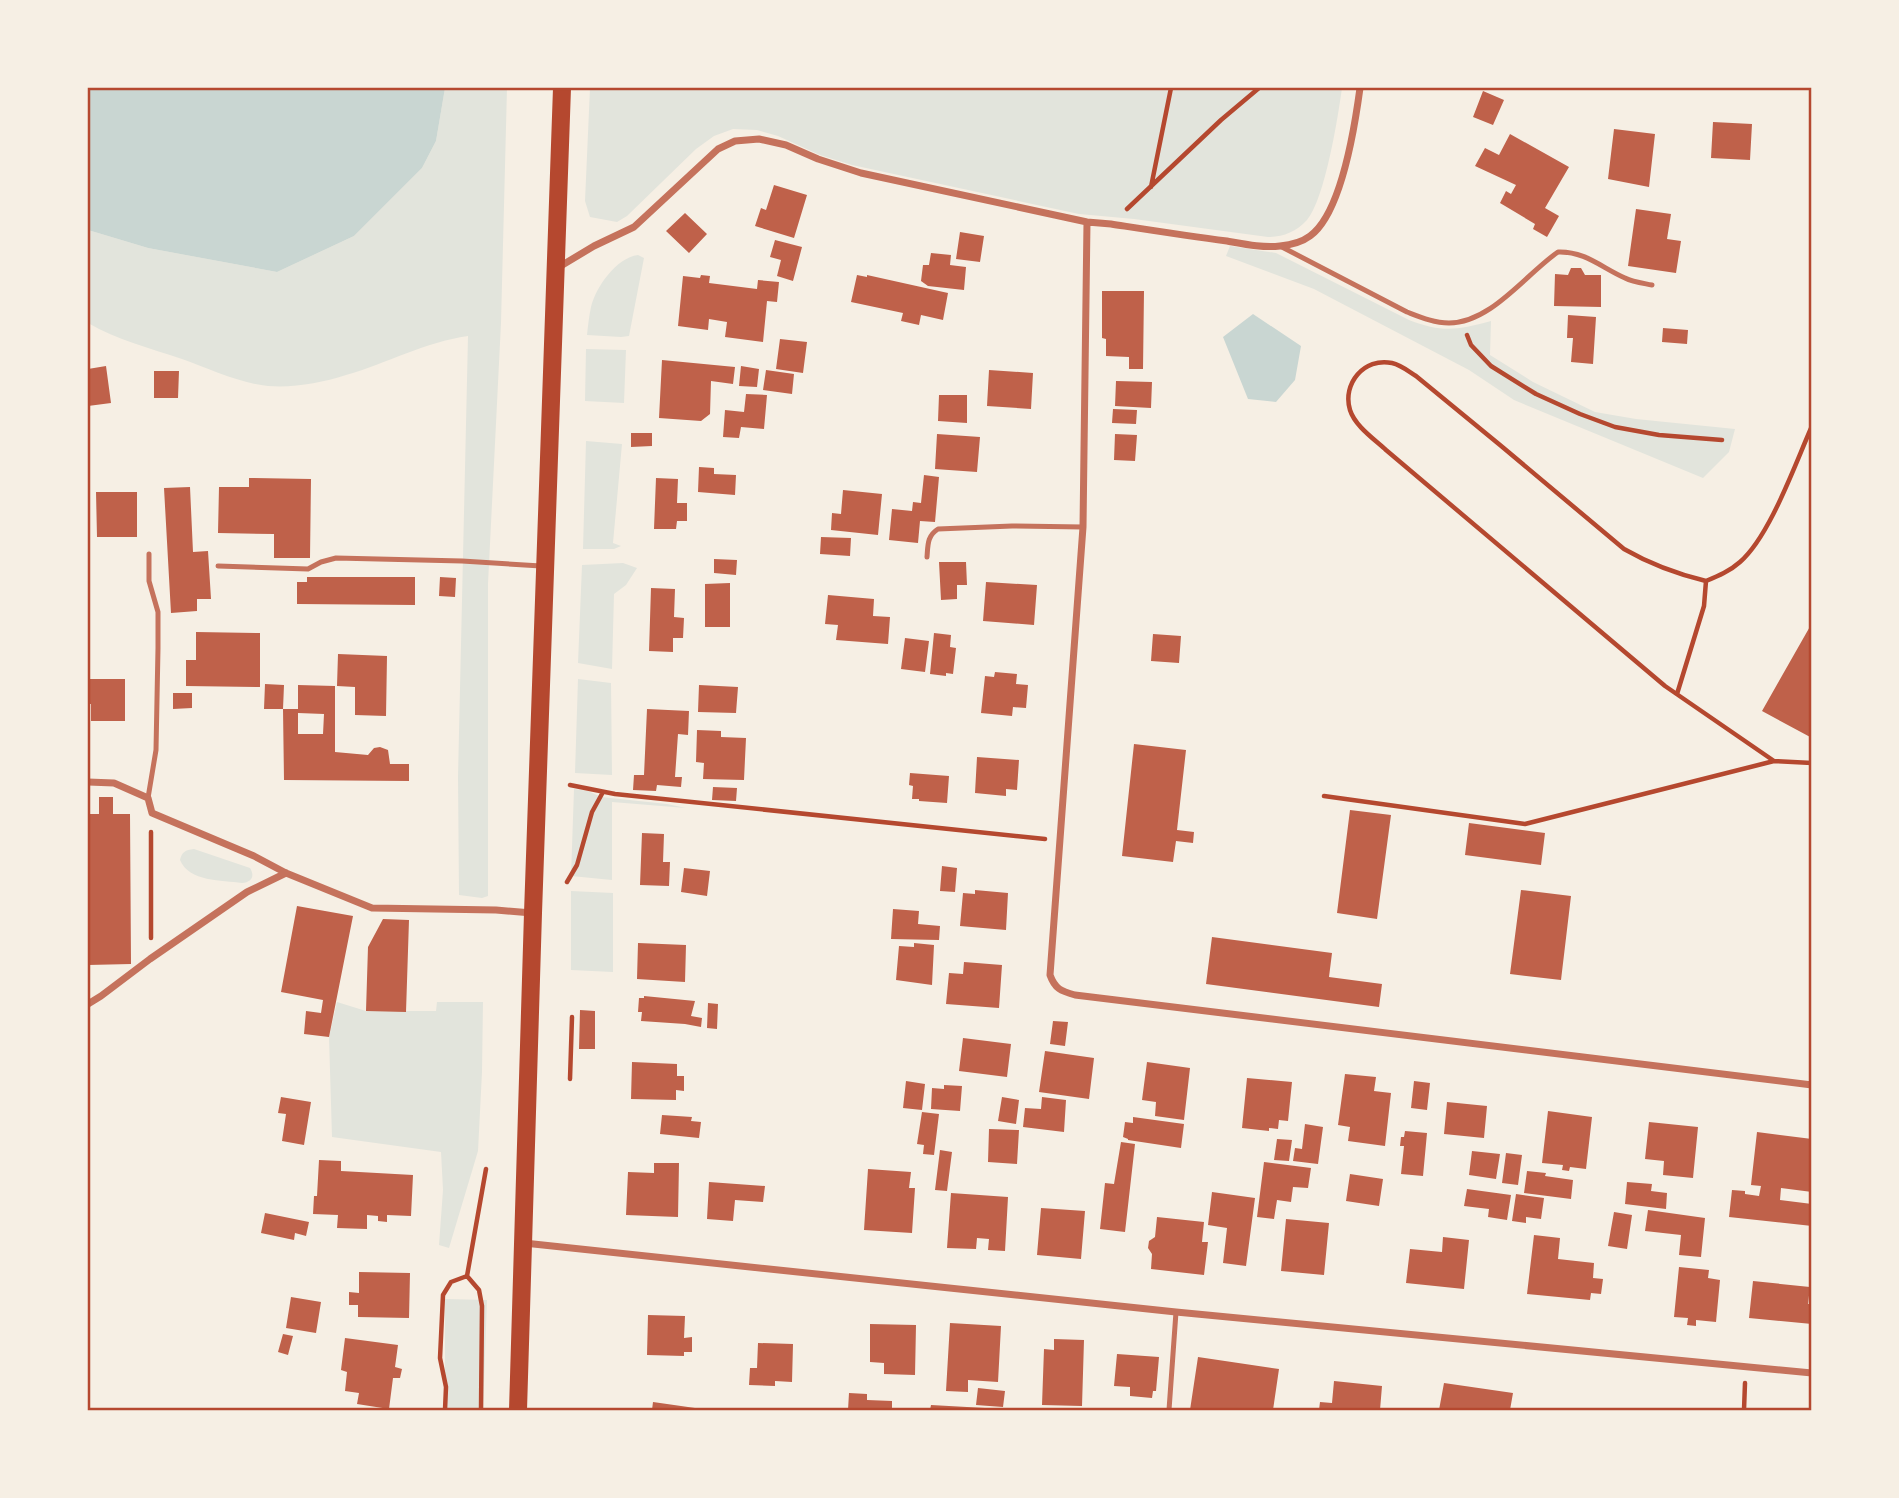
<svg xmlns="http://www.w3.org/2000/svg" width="1899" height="1498" viewBox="0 0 1899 1498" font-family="Montserrat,sans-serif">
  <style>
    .green { fill: #e2e4dc }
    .water { fill: #c9d6d2 }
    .building { fill: #bf614a; fill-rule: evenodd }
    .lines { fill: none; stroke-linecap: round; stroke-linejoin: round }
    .path { stroke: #b5482f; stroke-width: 4.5 }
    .service { stroke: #c5725c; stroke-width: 5 }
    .minor { stroke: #c5725c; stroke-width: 7 }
    .primary { stroke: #b5482f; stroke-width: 18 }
    .neatline { fill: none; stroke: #b5482f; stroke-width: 2.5 }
  </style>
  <rect width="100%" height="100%" fill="#f6efe4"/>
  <path class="green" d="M445,88H507L501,323L488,584V896L482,898L459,895L458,777L468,336C425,342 388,363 346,375C321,383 294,388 268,386C242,384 207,368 182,359C150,348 117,340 88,323V230L148,248L277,272L354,236L422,168L436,141Z
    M590,88H1342C1338,117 1325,199 1307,220C1296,232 1283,237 1268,237L1134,219L1079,214L852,165L820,155L778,136L757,130L733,129L714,136L696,149L627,216L617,222L590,217L585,201Z
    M1230,246L1276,253L1409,320C1443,333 1457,330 1491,321L1490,355L1533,382L1595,412L1636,419L1735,429L1729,452L1703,478L1514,400L1469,370L1314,289L1226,256Z
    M638,255L644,258L629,336L621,337L587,335C588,326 589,316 591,307C596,287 616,258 638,255Z
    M586,349L626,350L624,403L585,401Z
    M586,441L622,444L613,543L621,546L614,549H583Z
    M623,563L637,568L626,585L614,594L612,669L578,663L582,565Z
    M578,679L611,683L612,775L575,773Z
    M574,789L588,791L601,797L667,804L686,808L612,802V880L571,876Z
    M194,849L250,868C255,876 252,882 242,883C222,880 189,882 180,860C182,852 185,850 194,849Z
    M571,891L613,893V972L571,970Z
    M337,1002L366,1011H436L437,1002H483L482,1072L478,1151L449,1248L439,1245L443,1190L441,1152L332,1137L329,1037Z
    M445,1299L487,1300L483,1410H445Z"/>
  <path class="water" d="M88,88H445L436,141L422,168L354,236L277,272L148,248L88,230Z
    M1253,314L1301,346L1295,380L1276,402L1248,399L1223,337Z"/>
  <path class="building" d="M1483,91L1504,100L1493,125L1473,117Z
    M1713,122L1752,124L1750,160L1711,158Z
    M1614,129L1655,134L1649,187L1608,179Z
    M1510,134L1569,167L1545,208L1559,216L1547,237L1533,229L1535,224L1500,203L1506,191L1511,194L1516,185L1475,166L1485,148L1499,155Z
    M774,185L807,195L794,238L755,226L761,208L766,210Z
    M1636,209L1671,214L1667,239L1681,241L1676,273L1628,266Z
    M685,213L707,234L689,253L666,231Z
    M960,232L984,236L980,262L956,259Z
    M775,240L802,247L793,281L777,276L781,260L770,257Z
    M931,253L951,255L950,265L966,267L964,290L928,286L921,281L923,265H929Z
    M1571,268H1581L1585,275H1601V307L1554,306L1555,274L1568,275Z
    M701,275L710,276L709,283L757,289L758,280L779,282L777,302L767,301L763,342L725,337L727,322L709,319L708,330L678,326L683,276L700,278Z
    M857,275L867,277V275L948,293L943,320L921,315L919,325L901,321L903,313L851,302Z
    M1102,291H1144L1143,369H1129V357L1106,356V339L1102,338Z
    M1568,315L1596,317L1593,364L1571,362L1573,338H1567Z
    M1663,328L1688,330L1687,344L1662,342Z
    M780,339L807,342L803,373L776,369Z
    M662,360L735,367L733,384L711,381L710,414L701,421L659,418Z
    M106,366L111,403L88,406V369Z
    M741,366L759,369L757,387L739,386Z
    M766,370L794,374L792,394L763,390Z
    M989,370L1033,373L1031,409L987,406Z
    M154,371H179L178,398H154Z
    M1116,381L1152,382L1151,408L1115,406Z
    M746,394L767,395L764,429L741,427L739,438L723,437L725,410L744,412Z
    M939,395H967V423L938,421Z
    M1113,409L1137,410L1136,424L1112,423Z
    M631,433H652V446L631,447Z
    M937,434L980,437L977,472L935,469Z
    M1115,434L1137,435L1135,461L1114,460Z
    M699,467L714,468V474L736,475L735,495L698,492Z
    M924,475L939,477L935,522L920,521L918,543L889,540L892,509L912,511L913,502L921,503Z
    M249,478L311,479L310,558H274V534L218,533L219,487H249Z
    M656,478L678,479L677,503H687V521H677L676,529H654Z
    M190,487L193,552L208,551L211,599H197V611L171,613L164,488Z
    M843,490L882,494L878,535L831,530L832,513L841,514Z
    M96,492H137V537H97Z
    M821,537L851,538L850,556L820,554Z
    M714,559L737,560L736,575L714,573Z
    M939,562H966L967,585H957V599L941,600Z
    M307,577H415V605L297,604V582H307Z
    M440,577L456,578L455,597L439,596Z
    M986,582L1037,585L1034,625L983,621Z
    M730,583V627H705V584Z
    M651,588L675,589L674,617L684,618L683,638H673V652L649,651Z
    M828,595L874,599L873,616L890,617L888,644L836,640L838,625L825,624Z
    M1812,623V738L1762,711Z
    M196,632L260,633V687L186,686V660H196Z
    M934,633L951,635L950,647L956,648L953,674L946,673V676L930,674Z
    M1153,634L1181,636L1179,663L1151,661Z
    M905,638L929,641L925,672L901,669Z
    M338,654L387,656L386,716L355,715V687L337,686Z
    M995,672L1017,674L1016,684L1028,685L1026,708L1013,707L1012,716L981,713L985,676L994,677Z
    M88,679H125V721H91V704H88Z
    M265,684L284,685L283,709H264Z
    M298,685L335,686V752L368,755L374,748L380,747L388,750L390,764H409V781L284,780L283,709H298ZM298,713L324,714L323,734H298Z
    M699,685L738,687L736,713L698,712Z
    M173,693H192V708L173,709Z
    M647,709L689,711L688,735L678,734L675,777H682L681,787L657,785L656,791L633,790L634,775H644Z
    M697,730L721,731V737L746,738L744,780L703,779L704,763L696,762Z
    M1134,744L1186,750L1177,830L1194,832L1193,843L1176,841L1173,862L1122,856Z
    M977,757L1019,760L1017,790L1006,789V796L975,793Z
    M910,773L949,776L947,803L919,801V799H912L913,786L909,785Z
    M713,787L737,788L736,801L712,800Z
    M99,797H113V814H130L131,964L88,965V814H99Z
    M1350,810L1391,815L1377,919L1337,913Z
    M1469,823L1545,833L1541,865L1465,855Z
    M642,833L664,834L663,862H670L669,886L640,885Z
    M942,866L957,868L955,892L940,891Z
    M684,868L710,871L707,896L681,892Z
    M975,890L1008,893L1006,930L960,926L963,893L975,894Z
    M1521,890L1571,896L1561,980L1510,974Z
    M297,906L353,916L329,1037L304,1034L306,1011L321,1013L323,1000L281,992Z
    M893,909L919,911L918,924L940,926L939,940L891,939Z
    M383,919L409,920L406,1012L366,1011L368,947Z
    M1212,937L1332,953L1329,977L1382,984L1379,1007L1206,984Z
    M638,943L686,945L685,982L637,979Z
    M914,943L934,945L932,985L896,980L899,946L914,947Z
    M964,962L1002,965L999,1008L946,1004L949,973L963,974Z
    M644,996L695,1001L691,1016L702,1018L701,1027L685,1024L641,1021L642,1012H638L639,998H644Z
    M708,1003L718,1004L717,1029L707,1028Z
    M580,1010L595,1011V1049H579Z
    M1053,1021L1068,1022L1065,1046L1050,1044Z
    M963,1038L1011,1044L1007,1077L959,1071Z
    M1045,1051L1094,1058L1089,1099L1039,1092Z
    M632,1062L677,1064V1076H684V1091L676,1090V1100L631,1099Z
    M1147,1062L1190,1068L1184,1120L1155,1116L1156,1102L1142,1100Z
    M1345,1074L1376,1077L1374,1091L1391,1093L1385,1146L1348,1141L1350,1127L1338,1125Z
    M1247,1078L1292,1082L1288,1121L1279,1120L1278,1129L1269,1128V1131L1242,1128Z
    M906,1081L925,1084L922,1110L903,1108Z
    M1414,1081L1430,1083L1427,1110L1411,1108Z
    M944,1085L962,1086L960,1111L931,1109L932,1088L944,1089Z
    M281,1097L311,1102L304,1145L282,1141L286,1114L278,1113Z
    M1002,1097L1019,1100L1016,1124L998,1121Z
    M1042,1097L1066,1100L1064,1132L1023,1127L1025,1108L1041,1109Z
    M1447,1102L1487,1106L1484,1138L1444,1134Z
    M1548,1111L1592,1117L1586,1169L1570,1167L1569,1171L1562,1170L1563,1165L1542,1163Z
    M922,1112L939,1114L934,1155L923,1154L924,1145L917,1144Z
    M662,1115L692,1117L691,1121L701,1122L699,1138L660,1134Z
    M1133,1117L1184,1124L1181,1148L1128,1140V1139L1123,1137L1125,1122L1133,1123Z
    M1649,1122L1698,1127L1693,1178L1663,1175L1664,1161L1645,1159Z
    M1305,1124L1323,1127L1318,1164L1293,1161L1295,1148L1302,1149Z
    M989,1129L1019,1130L1017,1164L988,1162Z
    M1405,1131L1427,1133L1423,1176L1401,1174L1404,1146H1400L1401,1137H1404Z
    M1757,1132L1812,1139V1192L1781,1188L1780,1200L1812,1204V1226L1729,1217L1732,1190L1745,1191V1194L1759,1196L1761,1186L1751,1185Z
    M1277,1139L1292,1140L1289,1161L1274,1160Z
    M1121,1142L1135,1144L1125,1232L1100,1229L1105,1183L1114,1184Z
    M940,1150L952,1152L947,1191L935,1190Z
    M1472,1151L1500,1154L1496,1179L1469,1175Z
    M1506,1153L1522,1155L1518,1185L1502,1183Z
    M319,1160L341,1161V1171L413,1175L411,1216L387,1215V1222L378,1221V1216L367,1215V1229L337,1228L338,1215L313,1214L314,1196H317Z
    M1264,1162L1311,1168L1308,1188L1293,1187L1291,1202L1277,1200L1274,1219L1257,1217Z
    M654,1163H679L678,1217L626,1215L628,1172L654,1173Z
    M868,1169L911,1172L909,1188H915L912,1233L864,1230Z
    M1527,1171L1546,1173L1545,1176L1573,1180L1571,1199L1524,1193Z
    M1350,1174L1383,1179L1379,1206L1346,1201Z
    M709,1182L765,1186L763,1202L735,1200L733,1221L707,1219Z
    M1627,1182L1652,1184L1651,1191L1667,1193L1666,1209L1625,1204Z
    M1467,1189L1511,1195L1507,1220L1488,1217L1489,1209L1464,1206Z
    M1212,1192L1255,1198L1246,1266L1223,1263L1227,1228L1208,1225Z
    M951,1193L1008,1197L1005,1251L988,1250L989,1239L977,1238L976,1249L947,1248Z
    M1516,1194L1544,1198L1541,1219L1526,1217V1223L1512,1221Z
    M1041,1208L1085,1211L1081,1259L1037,1255Z
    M1648,1210L1705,1218L1701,1257L1679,1255L1681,1235L1645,1231Z
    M1614,1212L1632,1215L1627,1249L1608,1246Z
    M265,1213L309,1222L306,1236L295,1233L294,1240L261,1233Z
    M1157,1217L1204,1222L1202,1242H1208L1204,1275L1151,1269L1152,1254L1148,1248L1149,1241L1155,1237Z
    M1286,1219L1329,1223L1324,1275L1281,1271Z
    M1534,1235L1560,1238L1558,1259L1594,1263L1593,1278L1603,1279L1601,1294L1591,1293L1590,1300L1527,1294Z
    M1443,1237L1469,1240L1464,1289L1406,1283L1410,1249L1442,1252Z
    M1679,1267L1709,1270L1708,1278L1720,1280L1716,1322L1696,1320V1326L1687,1325L1688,1318L1674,1317Z
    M359,1272L410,1273L409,1318L358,1317V1305H349V1292L359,1293Z
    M1753,1281L1810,1287L1808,1304H1812V1324L1749,1318Z
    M291,1297L321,1302L316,1333L286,1328Z
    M648,1315L685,1316L684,1338L692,1337V1352H684V1356L647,1355Z
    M950,1323L1001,1326L998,1382L968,1380V1392L946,1391Z
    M870,1324L916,1325L915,1375L884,1374V1363L870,1362Z
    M283,1334L293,1336L288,1355L278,1352Z
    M345,1338L398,1345L395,1367L402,1369L400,1378H393L389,1409L357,1404L359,1393L345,1391L347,1372L341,1370Z
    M1054,1339L1084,1340L1082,1406L1042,1405L1044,1349L1054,1350Z
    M758,1343L793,1344L792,1382L775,1381V1386L749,1385L750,1368H757Z
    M1117,1354L1159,1357L1156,1391H1153L1152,1398L1130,1396V1387L1114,1386Z
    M1198,1357L1279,1369L1273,1410H1190Z
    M1334,1381L1382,1386L1380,1410H1319L1320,1402L1332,1403Z
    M1444,1383L1513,1393L1510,1410H1439Z
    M978,1388L1005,1391L1003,1407L976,1405Z
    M849,1393L867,1394V1400L892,1401V1410H848Z
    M653,1402L702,1409V1410H652Z
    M931,1405L985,1408V1410H930Z"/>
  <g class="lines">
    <path class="path" d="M1151,187L1171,88
      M1127,209L1221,120L1259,88
      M1467,335L1471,345L1491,366L1536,394L1580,414L1615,427L1659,435L1722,440
      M1706,581C1718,576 1730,571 1740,562C1770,536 1795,464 1812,426
      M1677,694L1704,606L1706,581C1677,574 1650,564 1624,549L1500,445L1416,376C1408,371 1401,365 1392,363C1364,357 1342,384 1350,410C1355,426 1374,439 1386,450L1665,686L1774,761
      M570,785L615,794L1045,839
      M1324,796L1525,824L1774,761L1812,763
      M567,882L577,865L592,812L603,792
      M151,938V832
      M570,1079L572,1017
      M467,1276L479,1290L482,1306L481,1410
      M445,1410L446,1387L440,1358L443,1295L451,1282L467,1276L486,1169
      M1744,1410L1745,1383"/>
    <path class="service" d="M1280,246L1407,312C1420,317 1434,323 1449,323C1491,323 1526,274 1558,252C1585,251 1602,268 1625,278C1633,282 1642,283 1652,285
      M927,557C928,545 927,536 938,529L1012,526L1083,527
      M218,566L308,569L321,562L336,558L462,561L541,566
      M148,798L156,750L158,648V612L149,581V554
      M1169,1410L1176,1312"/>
    <path class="minor" d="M1087,222L1083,527L1050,975C1055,989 1061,991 1075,995L1812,1085
      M559,267L594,246L634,227L718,149L735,141L759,139L786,145L818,159L861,173L1087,222L1111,224C1150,230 1188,236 1227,241C1244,244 1263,248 1280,246C1290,245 1302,242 1310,236C1342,213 1355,125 1360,88
      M88,782L114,783L148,798L152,813L254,856L286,873L372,908L496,910L532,913
      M88,1004L101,996L150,959L247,892L286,873
      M524,1243L1176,1312L1812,1373"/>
    <path class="primary" d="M518,1410L533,913L562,88"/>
  </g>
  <rect width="1899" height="1498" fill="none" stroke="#f6efe4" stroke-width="178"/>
  <rect x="89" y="89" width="1721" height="1320" class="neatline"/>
</svg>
